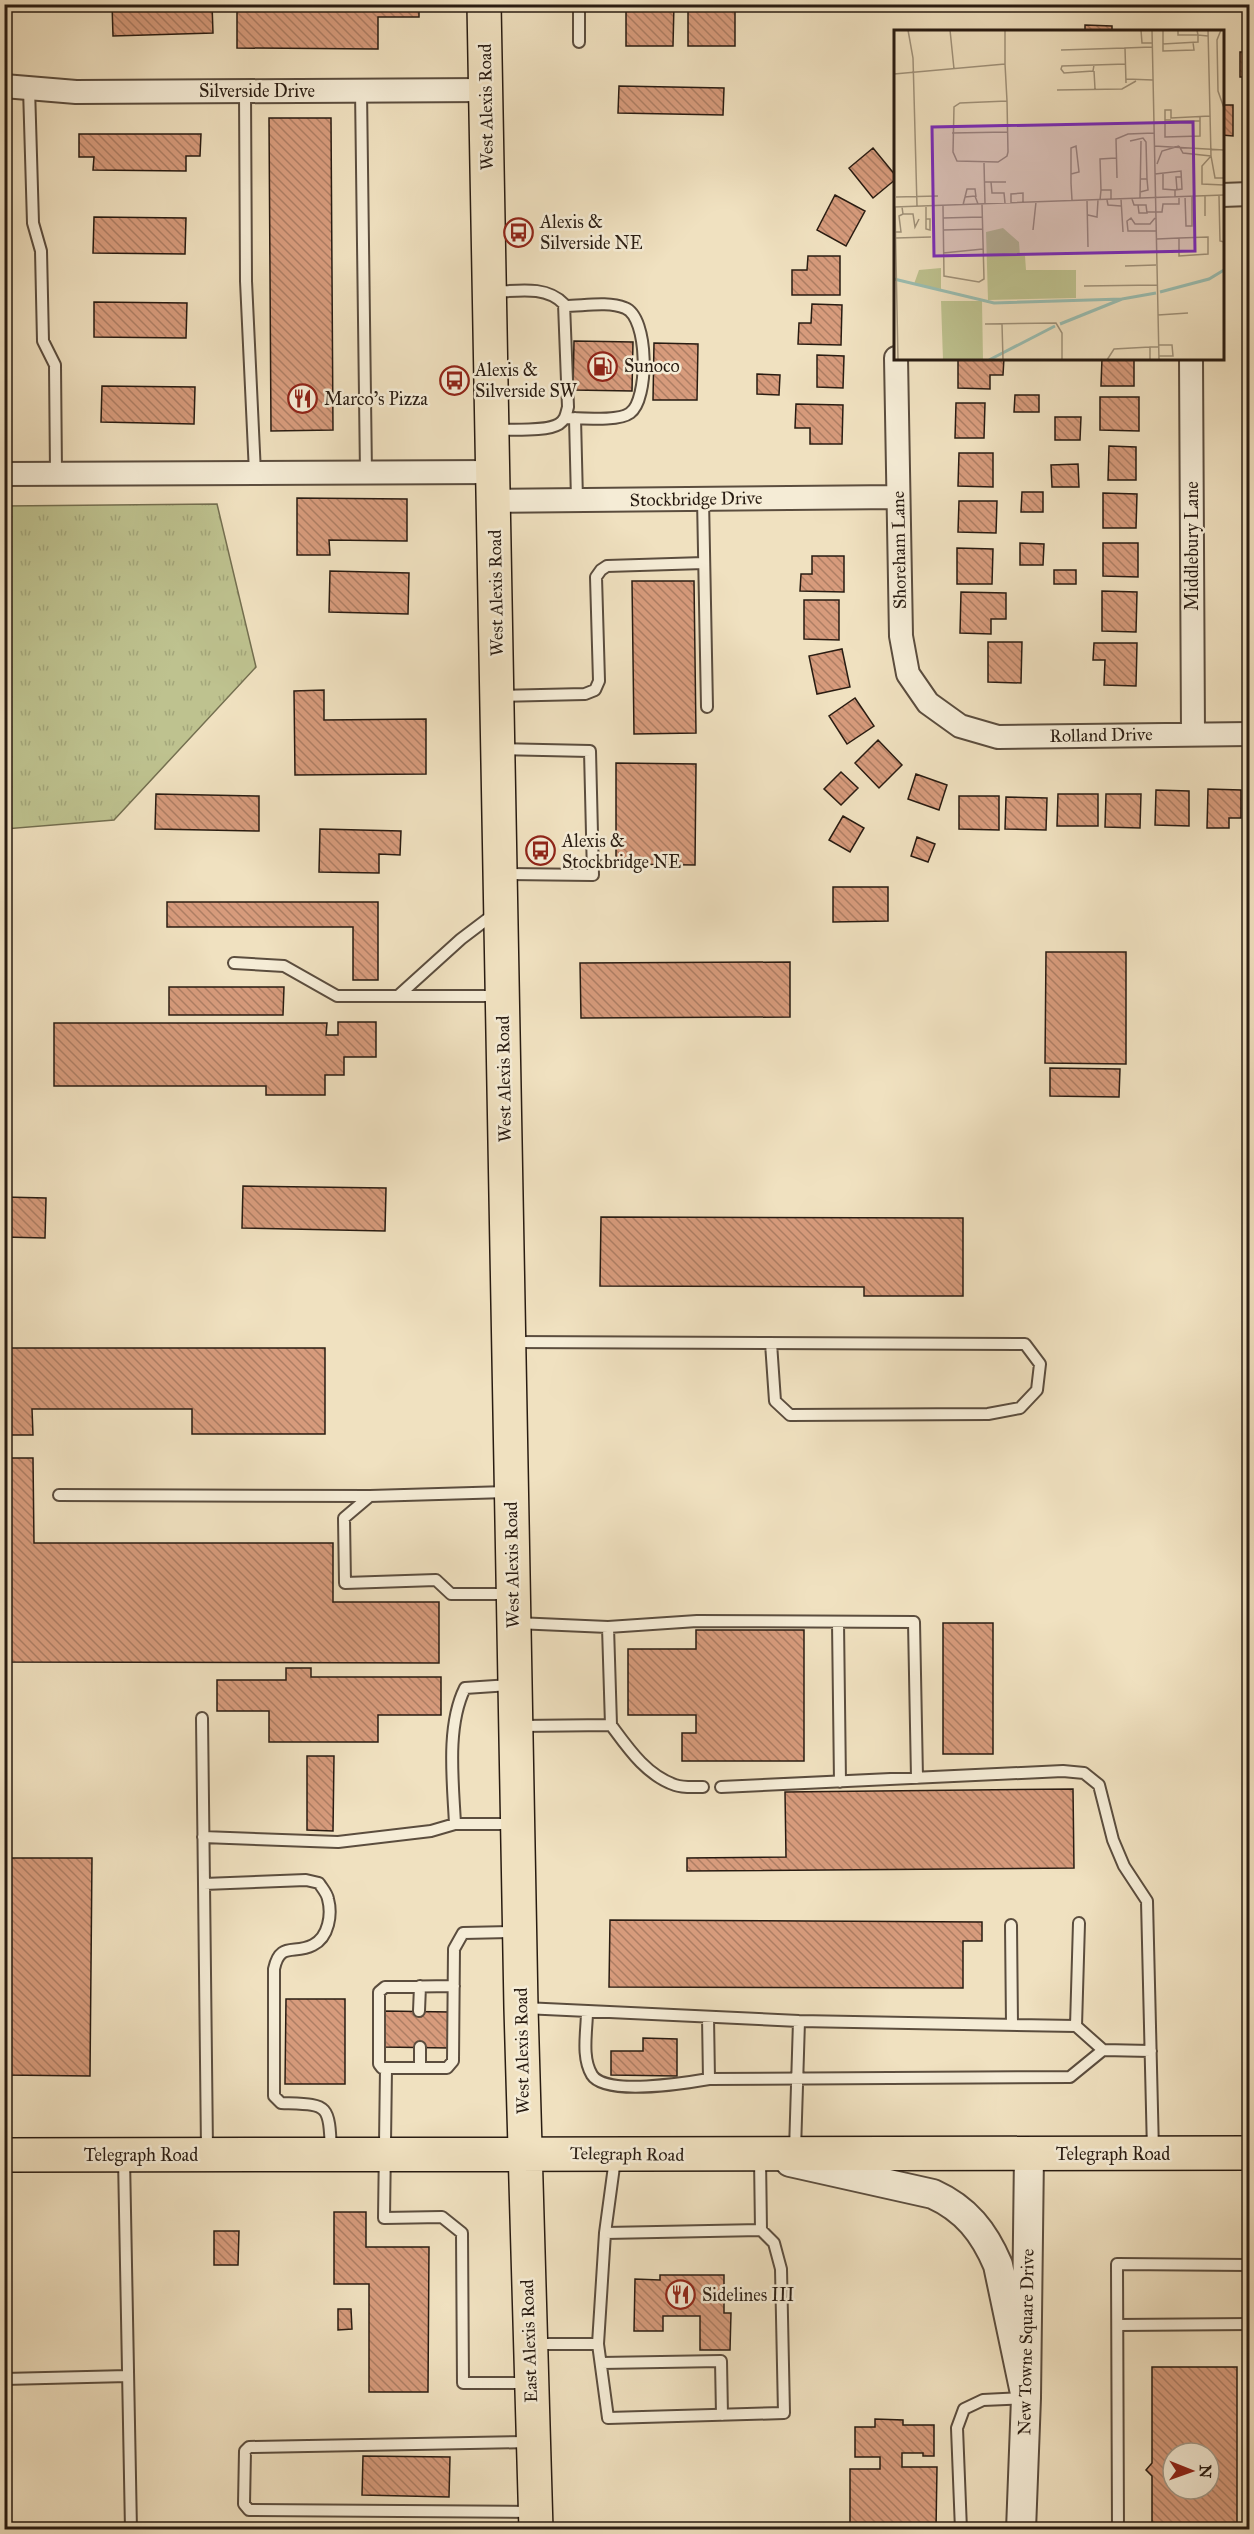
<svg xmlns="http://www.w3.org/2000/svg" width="1254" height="2534" viewBox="0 0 1254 2534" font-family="'IM FELL Great Primer',serif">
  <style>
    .grass { fill: url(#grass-tufts); stroke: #746f50; stroke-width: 1.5 }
    .building { fill: url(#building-back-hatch); stroke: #291c12; stroke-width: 1.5; fill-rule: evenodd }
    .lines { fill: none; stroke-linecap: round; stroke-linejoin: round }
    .service-casing { stroke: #5b4d3e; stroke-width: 14 }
    .minor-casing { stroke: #5b4d3e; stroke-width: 26 }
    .tertiary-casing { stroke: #5b4d3e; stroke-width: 32 }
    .primary-casing { stroke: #291c12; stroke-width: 36 }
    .service { stroke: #f5ecd6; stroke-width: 10 }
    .minor { stroke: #f5ecd6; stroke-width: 22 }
    .tertiary { stroke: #f5ecd6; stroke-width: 28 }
    .primary { stroke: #f0e1c0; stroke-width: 33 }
    .labels { text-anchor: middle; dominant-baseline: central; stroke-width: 5; stroke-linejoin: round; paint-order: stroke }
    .street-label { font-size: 18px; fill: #291c12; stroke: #f5ecd6 }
    .poi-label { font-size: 18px; fill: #291c12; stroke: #f5ecd6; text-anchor: start }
    .inset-river { fill: none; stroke: #9abeb2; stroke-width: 3 }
    .inset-road { fill: none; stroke: #a0927a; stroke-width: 1.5 }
    .view { fill: #7b2cbf; fill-opacity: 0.15; stroke: #7b2cbf; stroke-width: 3 }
    .inset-edge { fill: none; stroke: #291c12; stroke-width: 3 }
  </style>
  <defs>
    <pattern id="grass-tufts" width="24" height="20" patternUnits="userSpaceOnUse" patternTransform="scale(1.5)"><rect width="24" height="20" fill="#bec28f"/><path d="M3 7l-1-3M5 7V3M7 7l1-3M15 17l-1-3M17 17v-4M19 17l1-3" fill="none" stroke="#a3a67a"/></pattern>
    <pattern id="building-back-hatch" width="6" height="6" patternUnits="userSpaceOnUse" patternTransform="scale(1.5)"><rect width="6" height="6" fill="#d79b7c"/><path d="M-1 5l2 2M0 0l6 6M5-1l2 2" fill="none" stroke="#ae7e64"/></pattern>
  </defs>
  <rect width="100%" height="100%" fill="#f0e1c0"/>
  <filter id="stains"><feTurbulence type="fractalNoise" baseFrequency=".00333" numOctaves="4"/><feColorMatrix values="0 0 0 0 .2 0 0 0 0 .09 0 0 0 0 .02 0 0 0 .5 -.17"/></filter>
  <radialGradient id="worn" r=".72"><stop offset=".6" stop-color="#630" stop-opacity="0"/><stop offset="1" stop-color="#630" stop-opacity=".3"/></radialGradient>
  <path class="grass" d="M217,504L256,667L114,820L5,829V506Z"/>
  <path class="building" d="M112,4H212L213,33L113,36Z
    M237,4H419V17H378V49L237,48Z
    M626,4H674L673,46H626Z
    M688,4H735V46H688Z
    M1085,25L1112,26V32H1085Z
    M1240,52H1250V77H1240Z
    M619,86L724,88L723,115L618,113Z
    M1222,105H1233V136L1222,135Z
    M269,118H331L333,430L271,431Z
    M79,134H201L200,156H186V171L93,170L94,157H79Z
    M873,148L896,176V179L873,198L849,168Z
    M835,195L865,211L846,246L817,230Z
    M94,217L186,218L185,254L93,253Z
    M808,256H840V295H792V270H807Z
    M94,302L187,303L186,338L94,337Z
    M812,304L842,305L841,345L798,344L799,323H811Z
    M574,341L633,342L632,391L573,390Z
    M654,343L698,344L697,400H653Z
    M817,355L844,356L843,388L817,387Z
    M958,358H1004L1003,375H990V389L958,388Z
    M1102,358H1134V386H1101Z
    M757,374L780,375L779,395L757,394Z
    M102,386L195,387L194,424L101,422Z
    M1015,395H1039V412H1014Z
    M1100,397H1139V431L1100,430Z
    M956,403H985L984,438H955Z
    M796,404L843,405L842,444H810V428H795Z
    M1055,417H1081L1080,440H1055Z
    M1109,446L1136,447V480H1108Z
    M959,453H993V487L958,486Z
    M1078,464L1079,487H1052L1051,465Z
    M1022,492H1043V512H1021Z
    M1103,493L1137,494L1136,528H1103Z
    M297,498L407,499V541L329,540L330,555H297Z
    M959,501H997L996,533L958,532Z
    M1020,543L1044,544L1043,565H1020Z
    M1103,543H1138V577L1103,576Z
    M957,548L993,549L992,584H957Z
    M812,556H844V592L800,591L801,574H812Z
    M1054,570H1076V584H1054Z
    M330,571L409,573L408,614L329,612Z
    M632,581H694L696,733L634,734Z
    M1102,591L1137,592L1136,632L1102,631Z
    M961,592L1006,593V619H991V634L960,633Z
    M804,600H839V640L804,639Z
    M988,642H1022L1021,683L988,682Z
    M1094,643H1137L1136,686L1104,685L1105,660H1093Z
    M842,649L850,687L817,694L809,656Z
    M324,690V720L426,719V774L295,775L294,691Z
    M855,698L874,726L847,744L829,716Z
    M878,740L902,765L879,788L855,763Z
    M616,763L696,764L695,865L616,864Z
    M841,772L858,788L841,805L824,789Z
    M916,774L947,785L939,810L908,799Z
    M1208,789L1241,790V818H1229V828H1207Z
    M1156,790L1189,791V826L1155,825Z
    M156,794L259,796V831L155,829Z
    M1058,794H1098V826H1057Z
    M1106,794H1141L1140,828L1105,827Z
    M959,796H999V830L959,829Z
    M1006,797L1047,798L1046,830L1005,829Z
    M843,816L864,828L850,852L829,840Z
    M320,829L401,831L400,855L379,854V873L319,872Z
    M917,837L935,844L928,862L911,856Z
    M833,887H888V921L833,922Z
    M167,902H378V980H353V927H167Z
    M1046,952H1126V1064L1045,1063Z
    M790,962V1017L581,1018L580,963Z
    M169,987H284L283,1015H169Z
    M338,1022H376V1057H344V1075H325V1095H266V1086H54V1023H327L326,1035H338Z
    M1050,1068L1120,1069L1119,1097L1050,1096Z
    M243,1186L386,1188L385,1231L242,1228Z
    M4,1197L46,1198L45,1238L4,1237Z
    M601,1217L963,1218V1296H864V1287L600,1286Z
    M4,1348H325V1434H192V1409H32L33,1435H4Z
    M4,1458H33L34,1543H333V1602H439V1663L4,1662Z
    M943,1623H993V1754H943Z
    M696,1630H804V1761H682V1733H696V1715H628V1649H696Z
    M286,1668H311V1677H441V1715H378V1742H269V1711H217V1680H286Z
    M307,1756H334L333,1831L307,1830Z
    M1073,1789L1074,1868L687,1871V1858L786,1857L785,1792Z
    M4,1858H92L90,2076L4,2075Z
    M610,1920L982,1922V1941H963V1988L609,1987Z
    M286,1999H345V2084H285Z
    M383,2011L450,2012L449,2048L383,2047Z
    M643,2038L677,2039V2076L611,2075V2051H643Z
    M334,2212H366V2247H429L428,2392H369V2284H334Z
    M214,2231H239L238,2265H214Z
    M660,2275H724V2313H731L730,2350H700V2316H663V2331H634L635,2279L660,2280Z
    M338,2309H351L352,2329L338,2330Z
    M1152,2367H1237V2530H1152V2476L1146,2470L1152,2463ZM1173,2453H1209V2489H1173Z
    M875,2419L903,2420V2425H934V2456H923V2453H902V2467H937L936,2530H850V2469H880V2457H855V2427H875Z
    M363,2456L450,2457L449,2497L362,2495Z"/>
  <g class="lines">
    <defs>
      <path id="service" d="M579,4V42
        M29,88L33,223L41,251L43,341L55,365L56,473
        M361,90L366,473
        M245,91L246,281L255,473
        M493,292C517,291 546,285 564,304L568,407C566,414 566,419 559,424C546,432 512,429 496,430
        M565,306C583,306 608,301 625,308C649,317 649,400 630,413C618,422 581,418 565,418
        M575,418L577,500
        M703,499L707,707
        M499,696L585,694L595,690L599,681L596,577L601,570L607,566L704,563
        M502,749L590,751L593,875L505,874
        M234,963L284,966L337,996H500
        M398,996L461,939L494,914
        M511,1342L1025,1344L1040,1364L1037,1390L1020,1408L988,1414L790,1415L775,1401L771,1343
        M59,1495L370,1496L507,1492
        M370,1496L344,1518L345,1583L436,1580L451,1594H511
        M838,1622L840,1782
        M516,1623L608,1627L611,1725L519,1726
        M608,1627L697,1621L914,1622L917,1778
        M202,1718L204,1884
        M611,1725C628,1748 646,1775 675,1785C683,1788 694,1787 703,1787
        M721,1787L1063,1771L1084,1773L1099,1785L1113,1840L1124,1866L1147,1901L1153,2151
        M455,1824C453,1782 446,1726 465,1688L511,1685
        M203,1837L338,1842L431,1831L455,1824H516
        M1011,1925L1012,2025
        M454,1986L385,1987L379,1992V2064L382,2068H447L453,2061L454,1949L463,1933L516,1932
        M524,2008L799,2021L1076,2026L1103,2050L1070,2077L709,2079L708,2017
        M419,2011L420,1986
        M587,2011C587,2031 581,2057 592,2075C605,2096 686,2083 709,2079
        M1076,2026L1079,1923
        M1103,2050L1151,2051
        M386,2068L384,2218L442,2217L462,2233L463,2383H528
        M420,2068V2047
        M207,2150L204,1884L306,1880L319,1883C322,1888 327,1893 328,1899C332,1914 329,1937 313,1945C294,1955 280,1941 274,1969V2096L281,2103C328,2105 329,2102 331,2151
        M795,2150L799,2021
        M124,2158L131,2530
        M605,2233L615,2159
        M1118,2325L1250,2324
        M533,2344H598L608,2418L784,2413L781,2269L774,2243L761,2230L760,2158
        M598,2344L605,2233L761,2230
        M601,2363L721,2361L722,2415
        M4,2379L128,2376
        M529,2442L249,2447L245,2451L244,2504L249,2510L534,2512
        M961,2530L957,2428L964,2409L983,2400L1026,2398
        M1118,2530L1117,2264L1250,2265"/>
      <path id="minor" d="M4,86L76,92L486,90
        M1222,195L1250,194
        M896,358L901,636L908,674L928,703L960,726L998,737L1250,734
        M1191,358L1193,734
        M4,474L494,472
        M495,501L898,497"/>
      <path id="tertiary" d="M790,2162L933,2194C966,2209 984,2232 998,2265L1026,2398
        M1021,2530L1026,2398L1029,2154"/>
      <path id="primary" d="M484,4L521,2008L536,2530
        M4,2155L1250,2153"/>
    </defs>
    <use href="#service" class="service-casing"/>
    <use href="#minor" class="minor-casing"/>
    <use href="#tertiary" class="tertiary-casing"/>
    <use href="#primary" class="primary-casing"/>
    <use href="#service" class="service"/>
    <use href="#minor" class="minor"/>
    <use href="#tertiary" class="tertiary"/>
    <use href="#primary" class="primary"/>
  </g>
  <defs>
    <symbol id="bus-ring" viewBox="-11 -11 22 22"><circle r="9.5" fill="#f5ecd6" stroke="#8f2418" stroke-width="1.5"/><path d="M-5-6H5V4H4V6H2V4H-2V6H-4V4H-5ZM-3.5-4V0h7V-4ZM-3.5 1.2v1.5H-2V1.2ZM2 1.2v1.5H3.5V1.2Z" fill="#8f2418"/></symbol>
    <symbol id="fuel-ring" viewBox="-11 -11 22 22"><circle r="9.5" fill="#f5ecd6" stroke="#8f2418" stroke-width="1.5"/><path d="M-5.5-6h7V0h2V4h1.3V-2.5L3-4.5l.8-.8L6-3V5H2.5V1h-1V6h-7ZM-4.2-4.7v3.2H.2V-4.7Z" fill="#8f2418"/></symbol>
    <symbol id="restaurant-ring" viewBox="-11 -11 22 22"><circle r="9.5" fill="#f5ecd6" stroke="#8f2418" stroke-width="1.5"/><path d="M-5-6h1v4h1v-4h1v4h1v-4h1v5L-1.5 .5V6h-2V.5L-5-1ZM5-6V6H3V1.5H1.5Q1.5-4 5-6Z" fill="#8f2418"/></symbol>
  </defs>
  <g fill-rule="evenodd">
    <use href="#bus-ring" x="502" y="216" width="33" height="33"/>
    <use href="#fuel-ring" x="586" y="350" width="33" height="33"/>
    <use href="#bus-ring" x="438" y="364" width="33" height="33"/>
    <use href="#restaurant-ring" x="286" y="382" width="33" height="33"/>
    <use href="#bus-ring" x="524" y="834" width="33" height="33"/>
    <use href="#restaurant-ring" x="664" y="2278" width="33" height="33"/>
  </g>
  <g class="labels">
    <g class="street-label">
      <text x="257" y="91">Silverside Drive</text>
      <text transform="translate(486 107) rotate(-91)">West Alexis Road</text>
      <text transform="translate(696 499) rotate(-1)">Stockbridge Drive</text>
      <text transform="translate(1192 546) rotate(-90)">Middlebury Lane</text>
      <text transform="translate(899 550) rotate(-91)">Shoreham Lane</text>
      <text transform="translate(496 593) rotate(-91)">West Alexis Road</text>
      <text transform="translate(1101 735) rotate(-1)">Rolland Drive</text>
      <text transform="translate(504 1079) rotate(-91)">West Alexis Road</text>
      <text transform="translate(512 1565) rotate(-91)">West Alexis Road</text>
      <text transform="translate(522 2051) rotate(-91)">West Alexis Road</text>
      <text transform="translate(627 2154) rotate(1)">Telegraph Road</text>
      <text x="1113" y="2154">Telegraph Road</text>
      <text x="141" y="2155">Telegraph Road</text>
      <text transform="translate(529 2341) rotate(-92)">East Alexis Road</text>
      <text transform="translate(1026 2342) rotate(-89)">New Towne Square Drive</text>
    </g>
    <g class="poi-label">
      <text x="540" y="222">Alexis &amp;<tspan x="540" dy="21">Silverside NE</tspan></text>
      <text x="624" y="366">Sunoco</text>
      <text x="475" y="370">Alexis &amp;<tspan x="475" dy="21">Silverside SW</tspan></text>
      <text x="324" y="399">Marco's Pizza</text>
      <text x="562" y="841">Alexis &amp;<tspan x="562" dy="21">Stockbridge NE</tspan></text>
      <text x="702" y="2295">Sidelines III</text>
    </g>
  </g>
  <g transform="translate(894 30)">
    <rect width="330" height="330" fill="#f0e1c0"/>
    <path d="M109,198L125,212L126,226H131L132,240H182V268L94,270L92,202Z" fill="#bec28f"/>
    <path d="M47,238V259L20,254L25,240Z" fill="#bec28f"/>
    <path d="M47,271H88L89,330H49Z" fill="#bec28f"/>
    <path class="inset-river" d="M0,249L100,273L228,269L262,263M266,262L315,249L330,240M166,294L228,269M95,330L161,296"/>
    <path class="inset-road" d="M14,0L19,28L23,176M56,0L60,39M111,0V34L113,71L114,122L113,126L104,132L63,131L59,122L60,77L66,73L113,71M247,0L248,13H258M258,0L265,330M269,0V14L304,12V5L314,6M284,0V5H304L303,0M314,0L317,126L321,148H330M327,0L323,10L324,61L330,78M269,14V21L300,20L299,12M167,20L231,18M200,35L199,41L170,43L167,39L168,36L232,34M200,41L201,59M0,44L111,34M232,49L259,50M232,53L231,18L258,17M163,60L228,59L242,51M271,90V80H277V88L316,86M277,90H271V107L306,106V87M277,91H306M58,103L114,102M236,111L249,108L252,112L253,149H247M260,116L330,120M285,116L289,123L317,126M317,126L308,136V154L330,155M90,133L91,174M263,134L268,121L285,116M269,143V159L281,160M177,144L185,142L182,116L177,118V153L178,170M261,144L287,141L288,159L281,160V167M223,148L222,109L234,104L260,103M90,152H112M97,152L98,163H110L111,173M207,160L206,129L222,128M283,160L282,147H288M246,162L254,160L253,149M291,166L292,196H298V166M325,166L326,211L330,212M2,167L44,166M71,167L73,159H81L82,167M246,168L247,111M227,169L229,202M238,169L240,175H252L253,183H245L244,175M193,170L194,217M206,170L207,160H217V169M213,170L214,175L227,176M117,173V164L129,163V173M69,175L71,167L81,166L84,174M32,176V199L36,200V189H32M49,176L50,246L85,252L90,249L88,174M0,177L330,165M1,177L4,330M8,177L9,184H19L21,197L25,189M253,182H268L269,174H285V167M194,185L203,187L204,170M311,186V165M49,188L88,187M261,188L256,194H241L237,188L233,191L234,201H262M49,200L89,199M139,200L142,172M1,202H7L5,186L9,184M2,208L37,207M263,209L285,208L314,207V224L285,226V208M49,223L89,219M231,236L262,235M190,256L263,255M264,285L294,283M91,294L162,293L168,303V330M108,294L109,330M264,315H278L279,326H265M213,330L220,319L256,317M256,330V317H264"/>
    <path class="view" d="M299,92L301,221L40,226L38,97Z"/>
    <rect width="330" height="330" class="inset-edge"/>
  </g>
  <rect width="1254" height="2534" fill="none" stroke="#f0e1c0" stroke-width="24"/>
  <rect x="6" y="6" width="1242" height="2522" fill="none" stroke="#291c12" stroke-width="3"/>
  <rect x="12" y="12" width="1230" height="2510" fill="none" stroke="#291c12" stroke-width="1.5"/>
  <g transform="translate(1191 2471) rotate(91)"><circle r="28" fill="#f5ecd6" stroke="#a39988" stroke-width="1.5"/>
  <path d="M0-4.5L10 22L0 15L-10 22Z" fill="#8f2418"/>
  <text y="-9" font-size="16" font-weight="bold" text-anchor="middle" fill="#291c12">N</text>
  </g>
  <rect width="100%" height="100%" filter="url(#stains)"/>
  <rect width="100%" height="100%" fill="url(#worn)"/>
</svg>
